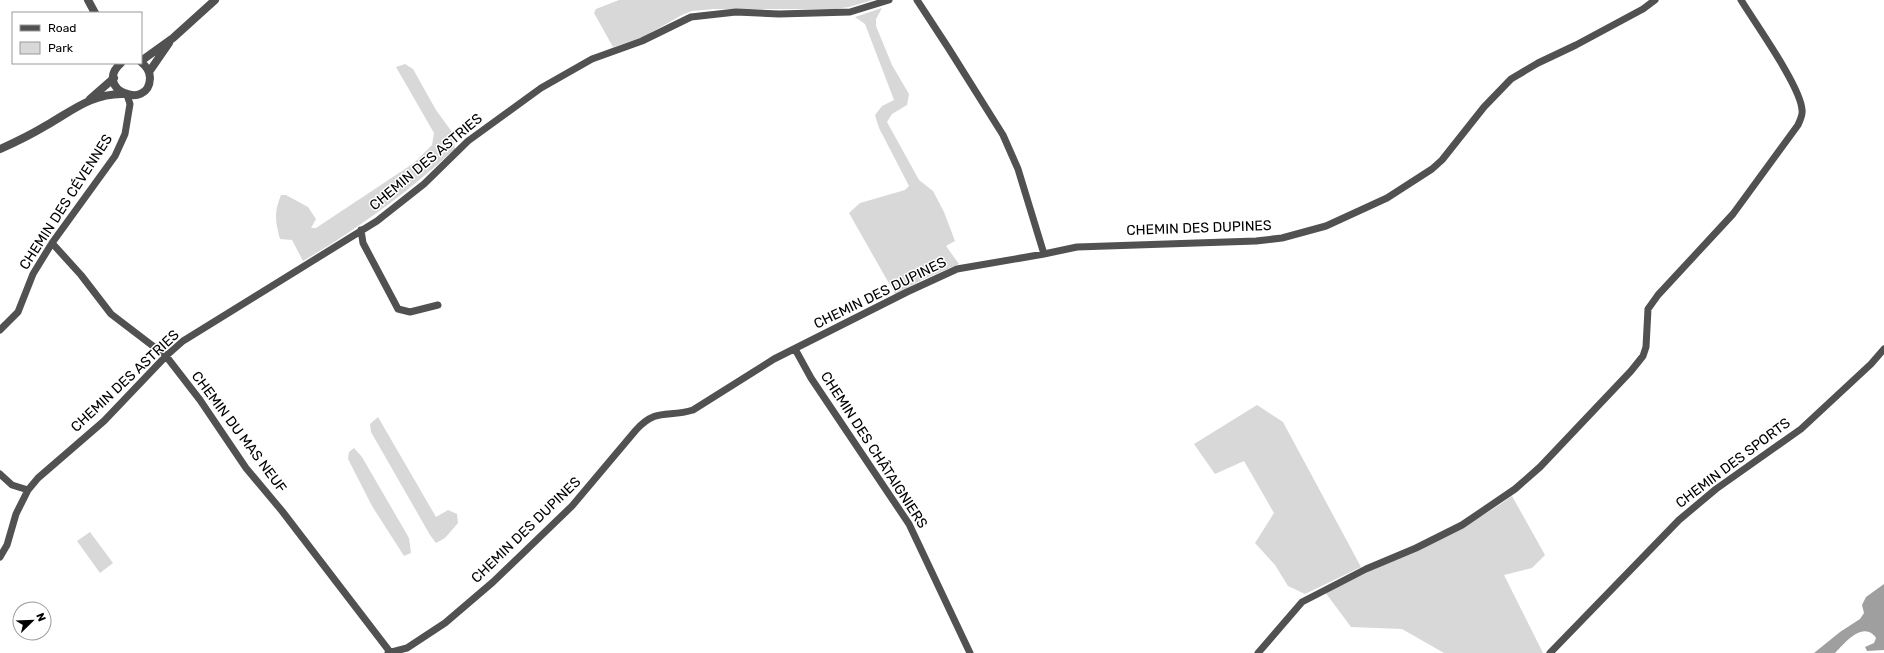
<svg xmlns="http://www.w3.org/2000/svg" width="1884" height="653" viewBox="0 0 1884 653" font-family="Rubik,sans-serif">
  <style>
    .green { fill: #d8d8d8 }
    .water { fill: #9f9f9f }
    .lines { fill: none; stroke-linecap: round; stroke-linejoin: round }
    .minor { stroke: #515151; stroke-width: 7 }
    .tertiary { stroke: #515151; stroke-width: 8 }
    .labels { text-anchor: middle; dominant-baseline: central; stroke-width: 3; stroke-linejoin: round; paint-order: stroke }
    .street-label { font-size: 14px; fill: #000; stroke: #fff }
  </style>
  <rect width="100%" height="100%" fill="#fff"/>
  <path class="green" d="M619,0H873L849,7L835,9H714L692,11L682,15L643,37L613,47L594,13L596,9Z
    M882,8L876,19V26L892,65L909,94L907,105L892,114L887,122L919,180L933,191L944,212L955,241L946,246L959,264L924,279L895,294L849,213L860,203L905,190L909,186L879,128L875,115L882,106L894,100L865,24L855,17Z
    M405,64L413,69L436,110L452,132L455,149C408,192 358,229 303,261L292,240L280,239C275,220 274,213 281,195H286L308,207L316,219L311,228H316L414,163L432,145L434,133L396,67Z
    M1257,405L1283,422L1361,567L1305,594L1288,586L1275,565L1255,543L1274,513L1244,461L1215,474L1194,444Z
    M378,417L436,517L448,510L457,514L458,523L445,538L436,543L430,535L371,432L370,424Z
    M354,448L362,457L409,538L411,553L404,556L372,506L348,459L349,452Z
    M1512,496L1545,555L1532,568L1504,575L1543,653H1444L1402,629L1351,627L1325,592C1388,561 1455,537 1512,496Z
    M90,532L113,563L100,573L77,541Z"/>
  <path class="water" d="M1884,584V650L1867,651L1865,647L1874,643L1876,638C1875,636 1872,633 1869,632C1857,627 1842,646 1835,653H1814L1840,632L1860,619L1864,613L1862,605L1866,597Z"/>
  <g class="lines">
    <path class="minor" d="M917,0L949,49L1003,135L1018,169L1044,254
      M361,230L363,243L398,309L410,312L438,305
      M52,243L81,275L111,314L166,356L200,400L246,468L282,511L390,652
      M0,330L18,312L33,274L52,243L115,156L125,134L130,104L127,95
      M795,349L811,378L909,524L970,653
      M0,474L12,485L28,490
      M0,557L7,545L16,514L28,490L38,478L104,421L166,356L183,341L377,221L424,184L468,141L541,88L592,59L642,41L691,17L736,12L779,14L850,12L889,0
      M388,653L407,648L445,623L493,582L572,506L636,430C657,407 668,418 693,410L774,359L907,292L957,269L1044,254L1077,247L1256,241L1282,238L1326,226L1387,198L1432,169L1442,160L1484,107L1511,79L1538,63L1576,45L1643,9L1655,0
      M1258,653L1302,602L1366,569L1416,548L1462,525L1515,489L1540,467L1631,371L1643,356L1646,347L1648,309L1658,295L1733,214L1798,125C1800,120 1803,115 1802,110C1801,87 1755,23 1741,0
      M1550,653L1679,520L1716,489L1801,429L1871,364L1884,349"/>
    <path class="tertiary" d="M88,0L95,13
      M141,61L173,38L215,0
      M121,63C92,89 149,112 150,78C150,72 146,66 141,62
      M149,72L169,43
      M90,99L114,78
      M0,149C16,142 32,134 47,125C73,110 93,93 124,94"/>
  </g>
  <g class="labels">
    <g class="street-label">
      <text transform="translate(426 162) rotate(-40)">CHEMIN DES ASTRIES</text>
      <text transform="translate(66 202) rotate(-57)">CHEMIN DES CÉVENNES</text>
      <text transform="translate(1199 228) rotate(-2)">CHEMIN DES DUPINES</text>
      <text transform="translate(880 293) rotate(-26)">CHEMIN DES DUPINES</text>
      <text transform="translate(125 381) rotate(-43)">CHEMIN DES ASTRIES</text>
      <text transform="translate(239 432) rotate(53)">CHEMIN DU MAS NEUF</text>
      <text transform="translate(874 450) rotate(57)">CHEMIN DES CHÂTAIGNIERS</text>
      <text transform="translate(1733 463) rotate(-37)">CHEMIN DES SPORTS</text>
      <text transform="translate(526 530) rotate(-44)">CHEMIN DES DUPINES</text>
    </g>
  </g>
  <rect x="12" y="12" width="130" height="52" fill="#ffffff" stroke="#999999"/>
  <rect x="20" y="25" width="20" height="6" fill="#515151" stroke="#999999"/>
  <text x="48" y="32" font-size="12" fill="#000000">Road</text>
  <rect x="20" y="42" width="20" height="12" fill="#d8d8d8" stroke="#999999"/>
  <text x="48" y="52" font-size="12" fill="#000000">Park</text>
  <g transform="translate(32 621) rotate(67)"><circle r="19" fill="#ffffff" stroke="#999999"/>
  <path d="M0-3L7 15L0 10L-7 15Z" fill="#000000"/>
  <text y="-6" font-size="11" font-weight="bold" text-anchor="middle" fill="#000000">N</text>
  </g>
</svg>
